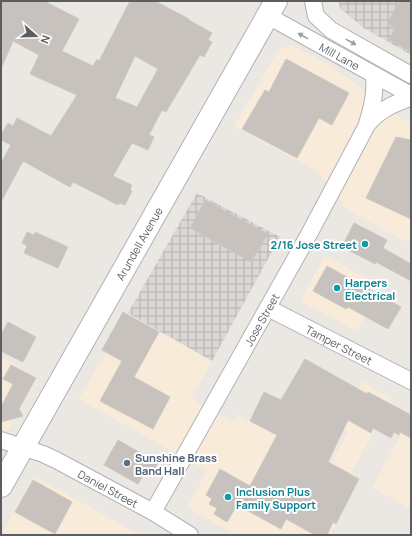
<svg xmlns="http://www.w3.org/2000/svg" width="412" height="536" viewBox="0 0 412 536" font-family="Manrope,sans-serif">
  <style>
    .commercial { fill: #f9ebd9 }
    .industrial { fill: url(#industrial-grid) }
    .building { fill: #c7c2be; stroke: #cfc8c1; fill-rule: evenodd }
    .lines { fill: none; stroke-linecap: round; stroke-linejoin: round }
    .street-casing { stroke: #afb3b6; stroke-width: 18 }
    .secondary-casing { stroke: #aeb3b6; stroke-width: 24 }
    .street { stroke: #fff; stroke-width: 16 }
    .secondary { stroke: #fff; stroke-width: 22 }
    .oneway { fill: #9c9ea0 }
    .culture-dot { fill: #0f9aa8; stroke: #fff; stroke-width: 1.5 }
    .service-dot { fill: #5c6f8a; stroke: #fff; stroke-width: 1.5 }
    .labels { text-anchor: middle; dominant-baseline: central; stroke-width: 4; stroke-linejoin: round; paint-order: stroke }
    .street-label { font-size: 11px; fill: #5a5e61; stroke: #fff }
    .culture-label { font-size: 11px; font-weight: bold; fill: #0d838f; stroke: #fff; text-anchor: start }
    .service-label { font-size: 11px; font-weight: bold; fill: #4e5e75; stroke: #fff; text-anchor: start }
  </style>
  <defs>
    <pattern id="industrial-grid" width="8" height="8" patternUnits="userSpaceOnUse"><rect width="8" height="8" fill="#dad7d4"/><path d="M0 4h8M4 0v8" fill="none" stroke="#b4b2af"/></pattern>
  </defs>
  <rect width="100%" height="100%" fill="#ebe7e2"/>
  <path class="commercial" d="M291,45L330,65L401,118L411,123V244L349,211L317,171L234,126L279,49Z
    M325,255L381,286L357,331L300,301Z
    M123,312L212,361L191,399L233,422L238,415L331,464L348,432L338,427L362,381L392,399L351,473L360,479L330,535H237L187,508L207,471L79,399L106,352L102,350Z
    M1,358L38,378L1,442Z
    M411,416V509L372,488Z
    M34,476L140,535H1Z"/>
  <path class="industrial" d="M339,1H411V55L364,28L340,8Z
    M197,193L280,237L212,361L128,313Z"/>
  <path class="building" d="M1,1H44L79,19L62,51L93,66L97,59L99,61L130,1H155L189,19V20L212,33L208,40L212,42L204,57L200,55L166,112L162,110L149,135L154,137L148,150L132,143L113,176L132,185L130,189L132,191L125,205L120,203L118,205L73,182L70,187L23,161L1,202V163L11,145L1,140V135L8,123L13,126L17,118L51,136L77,95L30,74L39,55L13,41L1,69ZM135,56L158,69L137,107L115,98Z
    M400,1H411V52L389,40L395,28L387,23Z
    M286,59L349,93L332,125L319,118L297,158L242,129L265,90L269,92Z
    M396,137L411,140V219L366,198Z
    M205,200L268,234L251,262L190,228Z
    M354,223L387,240L383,248L411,264V281L376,262L375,264L342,247Z
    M27,232L34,235L35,232L68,247L58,268L24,253L27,246L22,243Z
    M327,266L401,307L388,329L348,307L346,309L313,291Z
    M123,312L159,332L134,377L170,397L153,429L100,401L122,361L102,350Z
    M8,322L36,337L23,362L1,351V335Z
    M305,359L367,394L368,392L411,415V438L400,432L399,435L394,432L391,438L373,428L371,433L348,420L328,462L359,479L336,524L333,522L327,535H315L286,519L281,529L241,507L240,509L236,507L227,522L214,514L217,508L209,504L212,499L206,495L220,469L250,486L277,435L250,421L264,392L281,400Z
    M11,365L36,378L19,409L23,416L1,422V407L13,384L3,379Z
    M118,440L158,463L151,475L145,472L138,484L104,465Z
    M33,480L72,502L55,534L15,512Z"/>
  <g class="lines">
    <defs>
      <g id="street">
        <path d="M313,1L316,16L331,30L411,75"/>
        <path id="s1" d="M268,16L411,95"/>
        <path d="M367,124C372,107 376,93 374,75"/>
        <path id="s2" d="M268,308L411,381"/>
        <path id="s3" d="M1,440L43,454L56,460L153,512L190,535"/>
        <path id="s4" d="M153,512L308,236L367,125C378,111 394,103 411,98"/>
      </g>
      <g id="secondary">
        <path id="s5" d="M1,486L276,1"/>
      </g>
    </defs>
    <use href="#street" class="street-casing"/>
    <use href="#secondary" class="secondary-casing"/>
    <use href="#street" class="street"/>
    <use href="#secondary" class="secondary"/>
  </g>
  <defs><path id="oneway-solid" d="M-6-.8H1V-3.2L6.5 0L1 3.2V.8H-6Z"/></defs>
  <g class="oneway">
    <use href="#oneway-solid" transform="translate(303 36) rotate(-151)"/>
    <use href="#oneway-solid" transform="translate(351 42) rotate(29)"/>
  </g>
  <g class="culture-dot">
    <circle cx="365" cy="244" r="4"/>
    <circle cx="337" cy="288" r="4"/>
    <circle cx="228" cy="497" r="4"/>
  </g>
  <circle class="service-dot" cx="127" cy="463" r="4"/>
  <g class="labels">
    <g class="street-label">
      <text stroke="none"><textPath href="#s1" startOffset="82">Mill Lane</textPath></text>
      <text stroke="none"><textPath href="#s5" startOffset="279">Arundell Avenue</textPath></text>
      <text stroke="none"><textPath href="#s4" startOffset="221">Jose Street</textPath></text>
      <text stroke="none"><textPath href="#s2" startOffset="80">Tamper Street</textPath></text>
      <text stroke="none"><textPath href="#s3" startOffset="118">Daniel Street</textPath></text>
    </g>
    <g class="culture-label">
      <text x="357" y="244" text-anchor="end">2/16 Jose Street</text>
      <text x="345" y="282">Harpers<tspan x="345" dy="13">Electrical</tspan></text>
      <text x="236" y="491">Inclusion Plus<tspan x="236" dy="13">Family Support</tspan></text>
    </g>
    <g class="service-label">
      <text x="135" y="457">Sunshine Brass<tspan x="135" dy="13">Band Hall</tspan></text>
    </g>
  </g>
  <rect width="412" height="536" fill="none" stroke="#5a5e61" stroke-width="4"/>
  <g transform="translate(36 36) rotate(110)" stroke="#ffffff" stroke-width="3" paint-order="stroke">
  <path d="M0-3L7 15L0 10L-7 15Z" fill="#5a5e61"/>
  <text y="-6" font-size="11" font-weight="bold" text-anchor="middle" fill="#5a5e61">N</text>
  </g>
</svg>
